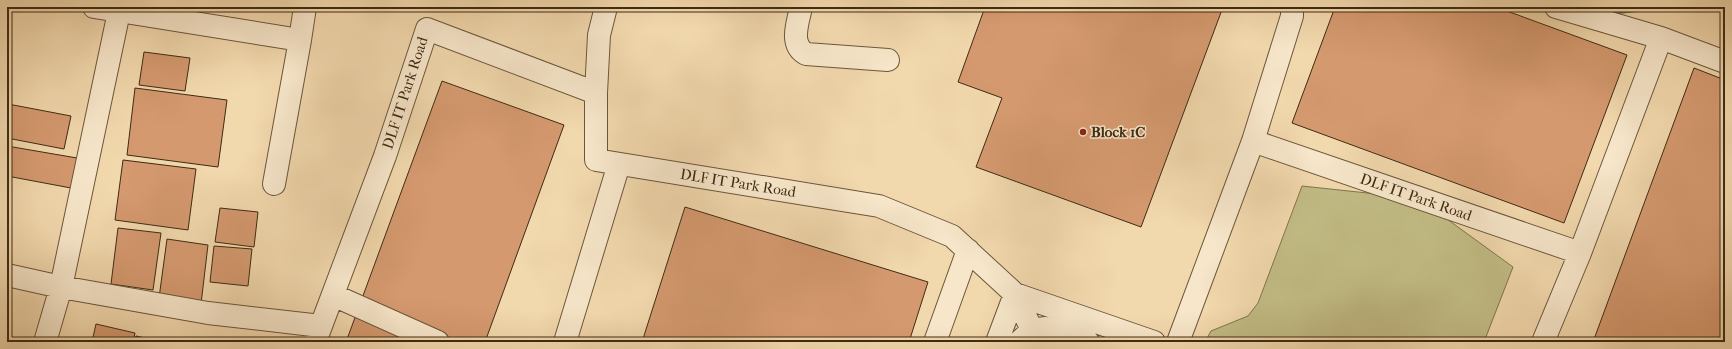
<svg xmlns="http://www.w3.org/2000/svg" width="1732" height="349" viewBox="0 0 1732 349" font-family="'IM FELL French Canon',serif">
  <style>
    .green { fill: #c2bc85; stroke: #80744c }
    .lines { fill: none; stroke-linecap: round; stroke-linejoin: round }
    .stream { stroke: #797f74; stroke-width: 8 }
    .building { fill: #d5996f; stroke: #3e2b13 }
    .minor-casing { stroke: #6b563a; stroke-width: 24 }
    .minor { stroke: #f7e6ca; stroke-width: 22 }
    .poi-dot { fill: #8f2418; stroke: #f7e6ca; stroke-width: 1.5 }
    .labels { text-anchor: middle; dominant-baseline: central; stroke-width: 3; stroke-linejoin: round; paint-order: stroke }
    .street-label { font-size: 15px; fill: #3e2b13; stroke: #f7e6ca }
    .poi-label { font-size: 15px; font-weight: bold; fill: #3e2b13; stroke: #f7e6ca; text-anchor: start }
  </style>
  <rect width="100%" height="100%" fill="#f2d8ad"/>
  <filter id="stains"><feTurbulence type="fractalNoise" baseFrequency=".005" numOctaves="4"/><feColorMatrix values="0 0 0 0 .2 0 0 0 0 .09 0 0 0 0 .02 0 0 0 .5 -.17"/></filter>
  <radialGradient id="worn" r=".72"><stop offset=".6" stop-color="#630" stop-opacity="0"/><stop offset="1" stop-color="#630" stop-opacity=".3"/></radialGradient>
  <path class="green" d="M1302,186L1386,195L1447,219L1513,267L1484,342H1205L1211,331L1248,316L1258,303Z"/>
  <g class="lines">
    <path class="stream" d="M1612,7L1619,10L1645,7"/>
  </g>
  <path class="building" d="M985,7H1223L1141,227L976,167L1002,98L958,82Z
    M1335,7H1496L1627,55L1564,223L1292,123Z
    M144,52L190,58L185,91L139,85Z
    M1694,68L1725,80V342H1593Z
    M442,81L564,125L485,342H346Z
    M135,88L227,100L218,167L127,155Z
    M8,104L71,116L64,149L7,138Z
    M7,146L77,158L71,188L7,176Z
    M123,160L196,169L188,230L115,220Z
    M685,207L928,282L909,342H642Z
    M220,208L258,212L254,247L215,242Z
    M118,228L161,233L153,290L111,284Z
    M167,239L208,245L201,304L159,298Z
    M214,246L252,249L248,286L210,282Z
    M96,324L135,333L133,342H92Z
    M136,336L163,342H135Z"/>
  <g class="lines">
    <defs>
      <path id="minor" d="M94,7L300,40L305,7
        M801,7C798,23 789,44 806,54L888,60
        M1556,7L1661,38
        M596,93L599,35L606,7
        M1253,141L1580,253
        M274,184L300,40
        M7,275L61,287L208,313L321,326
        M333,295L438,342
        M45,342L61,287L120,7
        M315,342L385,156L427,29L596,93V160L879,206L952,236L1015,294L1032,330
        M565,342L619,164
        M935,342L968,250
        M997,342L1015,294L1154,342
        M1019,342L1032,330L1046,328L1088,342
        M1178,342L1253,141L1292,16V7
        M1543,342L1580,253L1661,38L1725,62"/>
    </defs>
    <use href="#minor" class="minor-casing"/>
    <use href="#minor" class="minor"/>
  </g>
  <circle class="poi-dot" cx="1083" cy="132" r="4"/>
  <g class="labels">
    <g class="street-label">
      <text transform="translate(405 93) rotate(-72)">DLF IT Park Road</text>
      <text transform="translate(738 183) rotate(9)">DLF IT Park Road</text>
      <text transform="translate(1416 197) rotate(19)">DLF IT Park Road</text>
    </g>
    <g class="poi-label">
      <text x="1091" y="132">Block 1C</text>
    </g>
  </g>
  <rect width="1732" height="349" fill="none" stroke="#f2d8ad" stroke-width="24"/>
  <rect x="8" y="8" width="1716" height="333" fill="none" stroke="#3e2b13" stroke-width="2"/>
  <rect x="12" y="12" width="1708" height="325" fill="none" stroke="#3e2b13"/>
  <rect width="100%" height="100%" filter="url(#stains)"/>
  <rect width="100%" height="100%" fill="url(#worn)"/>
</svg>
